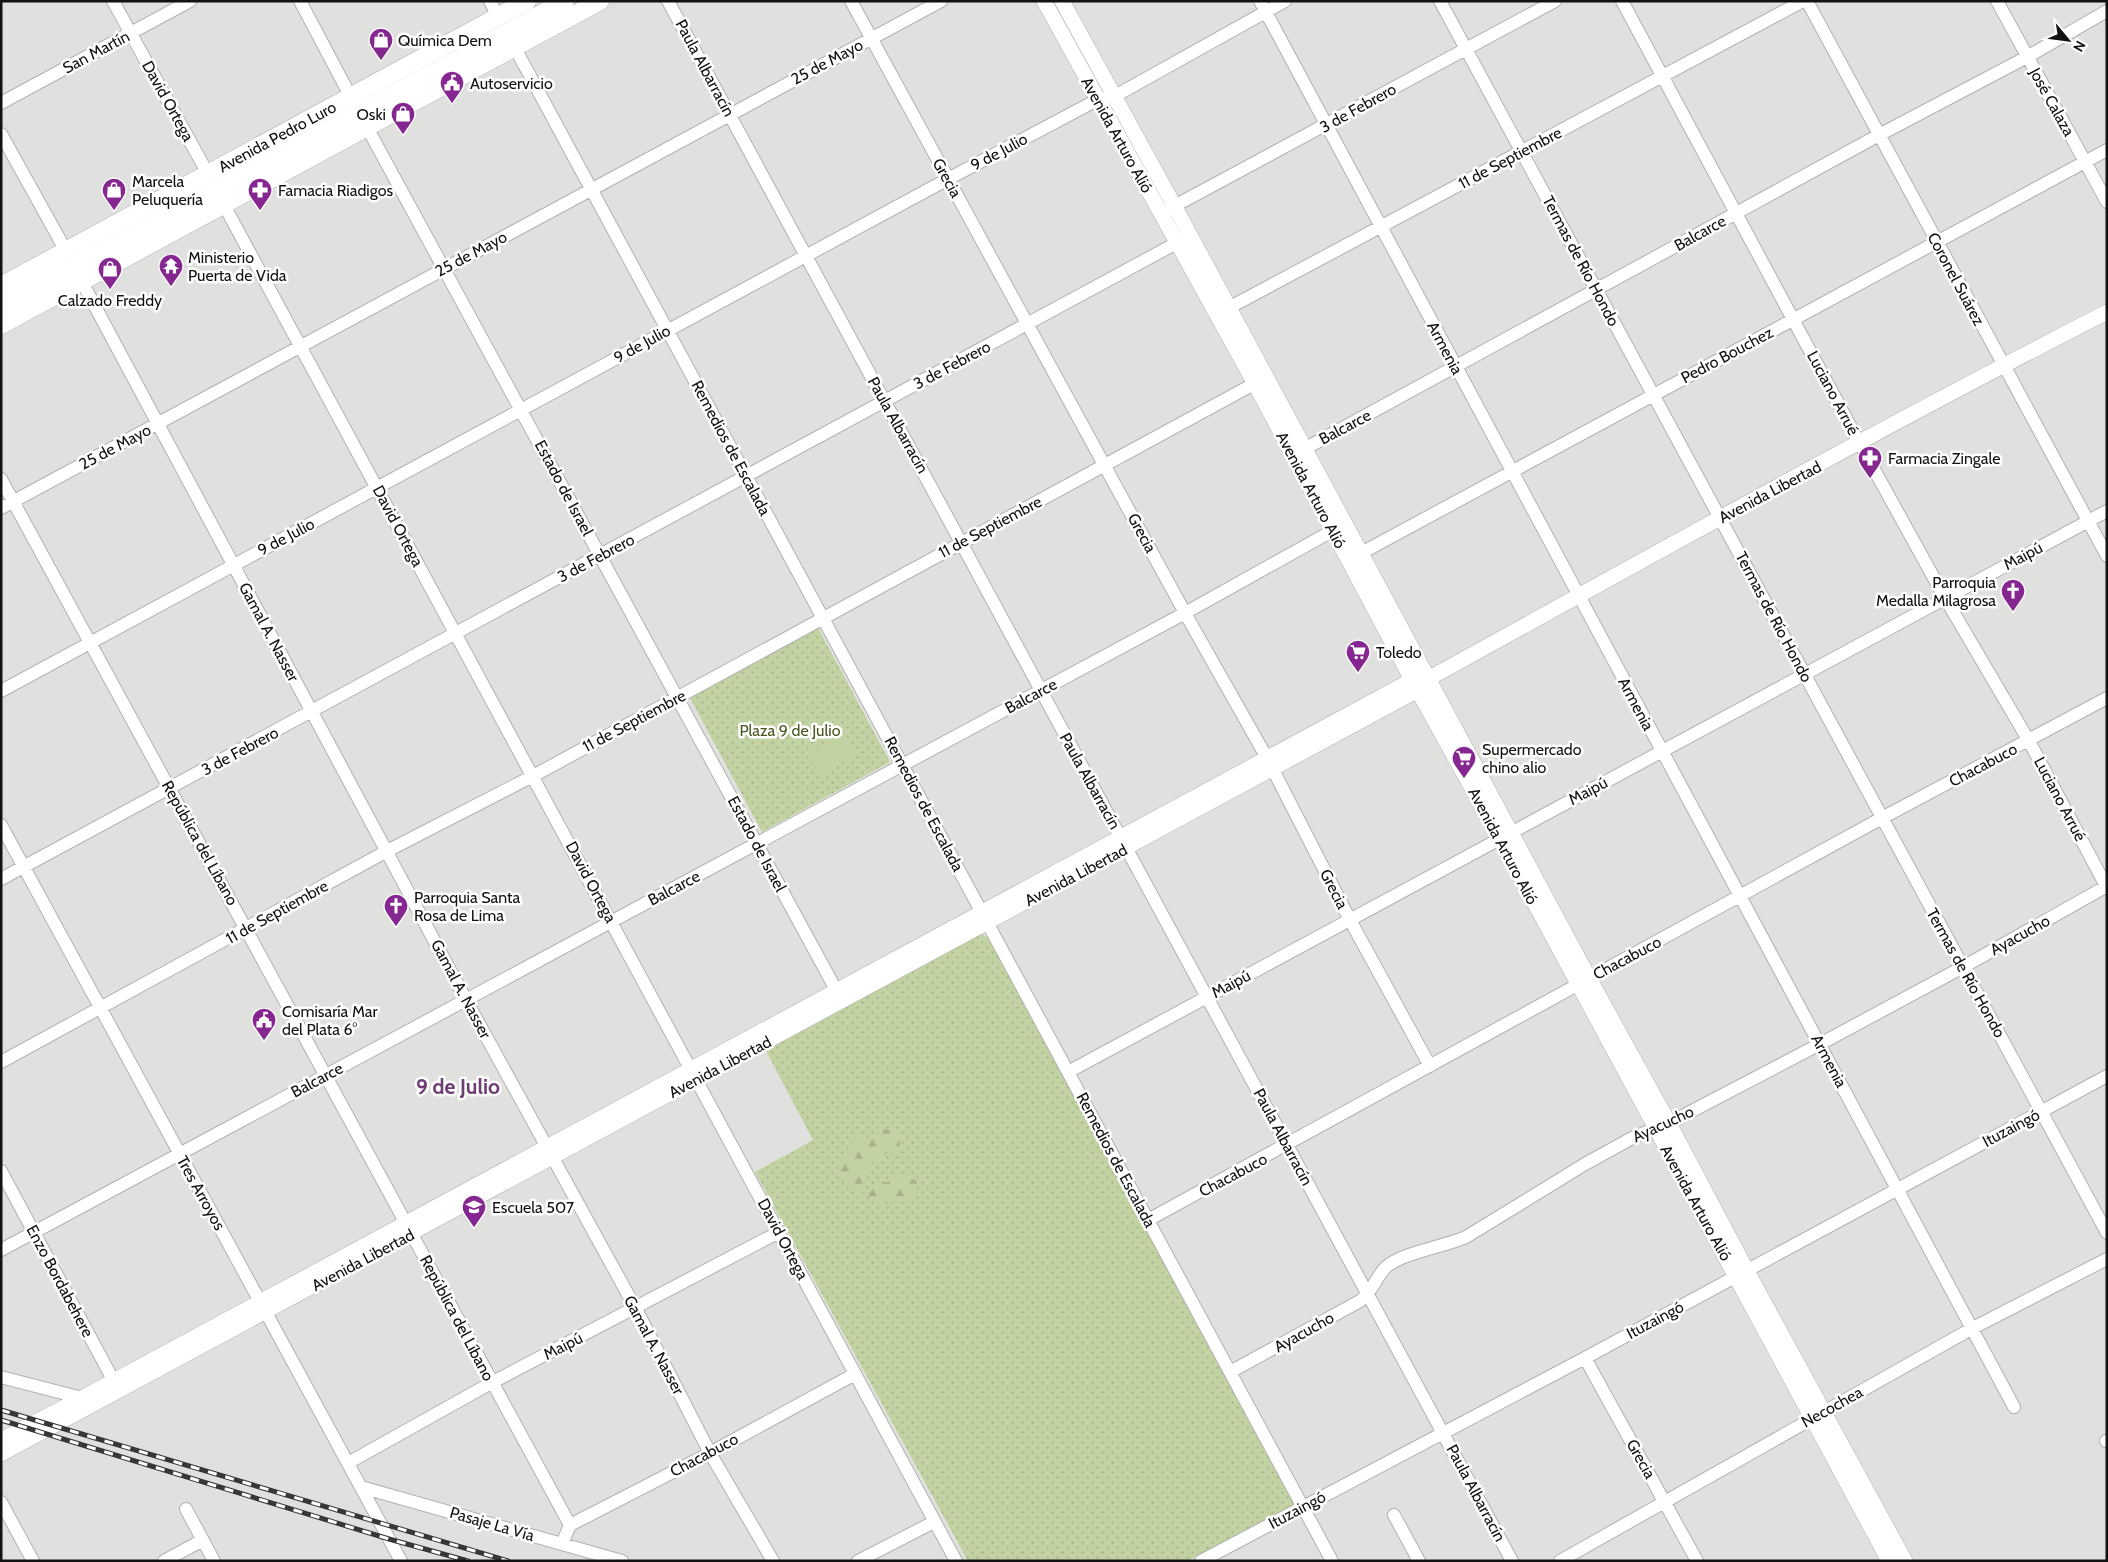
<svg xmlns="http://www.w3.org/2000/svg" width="2108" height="1562" viewBox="0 0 2108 1562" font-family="Cabin,sans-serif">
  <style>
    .green { fill: url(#green-dots) }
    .forest { fill: url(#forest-firs) }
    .pitch { fill: #c2d2a2 }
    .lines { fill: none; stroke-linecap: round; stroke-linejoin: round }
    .minor-casing { stroke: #b1b2af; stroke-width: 14 }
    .major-casing { stroke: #b1b2af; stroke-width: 16 }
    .highway-casing { stroke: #b1b2af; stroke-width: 19 }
    .minor { stroke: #fff; stroke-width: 12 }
    .major { stroke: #fff; stroke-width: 15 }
    .highway { stroke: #fff; stroke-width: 18 }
    .rail-casing { stroke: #373735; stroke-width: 5 }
    .rail { stroke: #fff; stroke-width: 3; stroke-dasharray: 9; stroke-linecap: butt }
    .labels { text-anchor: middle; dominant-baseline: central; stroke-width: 5; stroke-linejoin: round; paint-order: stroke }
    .poi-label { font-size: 16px; fill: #121211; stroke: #fff; text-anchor: start }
    .street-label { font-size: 16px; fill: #121211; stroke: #fff }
    .park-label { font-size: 16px; fill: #49581f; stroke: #fff }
    .district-label { font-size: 21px; font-weight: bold; fill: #6e3f73; stroke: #fff }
  </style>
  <defs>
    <pattern id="green-dots" width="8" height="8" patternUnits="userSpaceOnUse" patternTransform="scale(1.25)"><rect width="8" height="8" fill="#c2d2a2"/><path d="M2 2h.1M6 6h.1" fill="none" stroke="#a6b38a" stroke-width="1.8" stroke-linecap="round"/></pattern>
    <pattern id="forest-firs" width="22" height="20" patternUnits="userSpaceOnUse" patternTransform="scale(1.25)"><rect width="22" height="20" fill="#c2d2a2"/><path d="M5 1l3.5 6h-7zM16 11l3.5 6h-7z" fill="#a6b38a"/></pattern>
  </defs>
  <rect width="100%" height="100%" fill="#e0e1de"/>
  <path class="green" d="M818,628L890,762L762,832L690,698Z
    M981,933L991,941L1294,1505L1188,1561H968L755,1172L813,1140L765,1049Z"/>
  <path class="forest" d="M879,1127L898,1133C901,1141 900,1145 897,1153H888L879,1157L870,1164L865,1176L869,1180L864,1192L856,1194L852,1188L851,1181L843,1177L838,1168L845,1157L851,1155L852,1142L855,1137L870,1138Z
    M903,1174L917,1181C917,1189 915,1197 908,1202C887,1199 888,1211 867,1195L873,1184L893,1181L897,1176Z"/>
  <path class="pitch" d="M845,733L857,755L819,775L807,753Z"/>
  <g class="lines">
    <defs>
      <path id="minor" d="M113,1L208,174
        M300,1L354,103
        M490,1L498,17
        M668,1L1512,1561
        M851,1L1185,613L1267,758L1350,920L1430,1066
        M1260,1L2014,1407
        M1440,1L2107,1233
        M1622,1L1860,444L1945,598L2029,741L2107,888
        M1807,1L2107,556
        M1997,1L2107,202
        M515,48L1332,1561
        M1,103L190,1
        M363,120L841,999
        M1,134L66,251
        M224,205L956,1561
        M1167,210L1555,1
        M82,282L466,1000L636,1309L710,1453L773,1561
        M1221,312L1803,1
        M1297,453L1879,135L2027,57L2107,11
        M1,479L570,1525
        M1,508L941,1
        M1352,558L2107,150
        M1,691L948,179L1097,100L1115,96L1285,1
        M1,825L401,1561
        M1,879L1184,239
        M1,1062L387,851L533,776L1263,379
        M1068,1072L2107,511
        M1,1171L118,1389
        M1148,1220L1882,818L2107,698
        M1,1250L1185,613L1341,526
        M1585,1358L1697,1561
        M1230,1372L1360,1301C1372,1292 1376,1277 1386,1267C1404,1252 1443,1247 1466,1237L1585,1164L1634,1137L1669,1123L1820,1044L1963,967L2107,886
        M1,1377L82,1398
        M2106,1441H2107
        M348,1463L491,1383L779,1232
        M361,1487L622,1561
        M1,1502L33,1561
        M186,1509L214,1561
        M1394,1515L1419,1561
        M562,1544L570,1525L710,1453L855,1374
        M164,1561L203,1540
        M858,1561L934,1522
        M1201,1561L1585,1358L2107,1076
        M1560,1561L1971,1329L2107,1259"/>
      <path id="major" d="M1044,1L1255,384L1412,680L1500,839L1889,1561
        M1062,1L1175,207L1589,978L1669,1123L1747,1271L1905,1561
        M1,1440L82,1398L1412,680L1421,678
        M1,1454L1418,690L1435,675C1658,552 1880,428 2107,312"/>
      <g id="highway">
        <path id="s1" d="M1,286L527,1"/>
        <path d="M1,306L565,1"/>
        <path d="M1,325L600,1"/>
      </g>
    </defs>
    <use href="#minor" class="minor-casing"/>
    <use href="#major" class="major-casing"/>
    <use href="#highway" class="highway-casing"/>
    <use href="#minor" class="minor"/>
    <use href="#major" class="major"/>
    <use href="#highway" class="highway"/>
    <defs>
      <path id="rail" d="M1,1410L508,1561
        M1,1420L389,1539L468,1561"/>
    </defs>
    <use href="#rail" class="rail-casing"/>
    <use href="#rail" class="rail"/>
  </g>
  <defs>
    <symbol id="shop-pin" viewBox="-11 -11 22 30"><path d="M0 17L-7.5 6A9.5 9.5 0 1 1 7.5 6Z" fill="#862791" stroke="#fff"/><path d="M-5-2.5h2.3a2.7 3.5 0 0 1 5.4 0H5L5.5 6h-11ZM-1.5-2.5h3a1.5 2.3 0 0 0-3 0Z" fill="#fff"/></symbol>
    <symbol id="civic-pin" viewBox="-11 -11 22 30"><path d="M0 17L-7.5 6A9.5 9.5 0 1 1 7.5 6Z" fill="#862791" stroke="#fff"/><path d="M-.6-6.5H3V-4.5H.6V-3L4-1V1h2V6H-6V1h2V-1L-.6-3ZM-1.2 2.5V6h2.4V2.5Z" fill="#fff"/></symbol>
    <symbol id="pharmacy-pin" viewBox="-11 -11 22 30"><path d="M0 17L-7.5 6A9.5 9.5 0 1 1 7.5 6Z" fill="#862791" stroke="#fff"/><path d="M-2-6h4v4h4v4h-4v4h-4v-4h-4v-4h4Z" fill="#fff"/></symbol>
    <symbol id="temple-pin" viewBox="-11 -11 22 30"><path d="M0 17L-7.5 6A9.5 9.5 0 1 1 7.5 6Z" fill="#862791" stroke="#fff"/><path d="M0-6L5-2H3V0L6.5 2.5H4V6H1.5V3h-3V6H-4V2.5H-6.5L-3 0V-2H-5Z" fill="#fff"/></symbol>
    <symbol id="church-pin" viewBox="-11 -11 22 30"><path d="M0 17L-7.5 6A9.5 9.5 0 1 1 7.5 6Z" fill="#862791" stroke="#fff"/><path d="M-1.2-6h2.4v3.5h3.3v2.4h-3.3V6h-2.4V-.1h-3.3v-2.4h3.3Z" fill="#fff"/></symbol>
    <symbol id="supermarket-pin" viewBox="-11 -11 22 30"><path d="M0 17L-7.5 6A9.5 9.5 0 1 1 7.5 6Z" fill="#862791" stroke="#fff"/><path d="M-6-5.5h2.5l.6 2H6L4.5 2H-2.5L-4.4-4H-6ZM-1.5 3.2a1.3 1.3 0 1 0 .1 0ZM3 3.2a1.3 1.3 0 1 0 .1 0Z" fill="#fff"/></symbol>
    <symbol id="school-pin" viewBox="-11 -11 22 30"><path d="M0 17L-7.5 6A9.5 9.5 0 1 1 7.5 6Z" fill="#862791" stroke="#fff"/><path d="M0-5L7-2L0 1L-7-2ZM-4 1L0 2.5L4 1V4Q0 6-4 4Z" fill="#fff"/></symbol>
  </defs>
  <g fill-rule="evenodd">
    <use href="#shop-pin" x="367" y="26" width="28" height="38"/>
    <use href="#civic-pin" x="438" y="69" width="28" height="38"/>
    <use href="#shop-pin" x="389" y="100" width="28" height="38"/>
    <use href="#shop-pin" x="100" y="176" width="28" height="38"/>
    <use href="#pharmacy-pin" x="246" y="176" width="28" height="38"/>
    <use href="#temple-pin" x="157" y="252" width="28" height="38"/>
    <use href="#shop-pin" x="96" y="255" width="28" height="38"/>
    <use href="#pharmacy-pin" x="1856" y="444" width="28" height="38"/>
    <use href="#church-pin" x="1999" y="577" width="28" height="38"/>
    <use href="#supermarket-pin" x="1344" y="638" width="28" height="38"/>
    <use href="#supermarket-pin" x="1450" y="744" width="28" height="38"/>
    <use href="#church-pin" x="382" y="892" width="28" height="38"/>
    <use href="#civic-pin" x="250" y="1006" width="28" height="38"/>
    <use href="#school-pin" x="460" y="1193" width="28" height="38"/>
  </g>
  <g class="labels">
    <g class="poi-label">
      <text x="398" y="40">Química Dem</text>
      <text x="470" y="83">Autoservicio</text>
      <text x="386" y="114" text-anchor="end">Oski</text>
      <text x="132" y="181">Marcela<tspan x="132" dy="18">Peluquería</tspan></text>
      <text x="278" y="190">Famacia Riadigos</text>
      <text x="188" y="257">Ministerio<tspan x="188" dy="18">Puerta de Vida</tspan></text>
      <text x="110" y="300" text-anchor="middle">Calzado Freddy</text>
      <text x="1888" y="458">Farmacia Zingale</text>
      <text x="1996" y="582" text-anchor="end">Parroquia<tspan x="1996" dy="18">Medalla Milagrosa</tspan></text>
      <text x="1376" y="652">Toledo</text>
      <text x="1482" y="749">Supermercado<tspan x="1482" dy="18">chino alio</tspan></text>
      <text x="414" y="897">Parroquia Santa<tspan x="414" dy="18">Rosa de Lima</tspan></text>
      <text x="282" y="1011">Comisaría Mar<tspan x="282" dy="18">del Plata 6°</tspan></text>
      <text x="492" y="1207">Escuela 507</text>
    </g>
    <g class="street-label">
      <text transform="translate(96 52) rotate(-28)">San Martín</text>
      <text transform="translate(827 62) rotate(-28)">25 de Mayo</text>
      <text transform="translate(705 68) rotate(62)">Paula Albarracín</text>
      <text transform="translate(168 101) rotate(61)">David Ortega</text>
      <text transform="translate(2052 102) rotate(61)">José Calaza</text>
      <text transform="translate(1358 108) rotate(-29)">3 de Febrero</text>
      <text transform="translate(1117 135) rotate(61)">Avenida Arturo Alió</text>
      <text stroke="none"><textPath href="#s1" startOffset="314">Avenida Pedro Luro</textPath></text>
      <text transform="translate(999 152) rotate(-28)">9 de Julio</text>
      <text transform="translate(1510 158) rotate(-28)">11 de Septiembre</text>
      <text transform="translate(947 178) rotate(61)">Grecia</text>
      <text transform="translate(1700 233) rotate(-29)">Balcarce</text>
      <text transform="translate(471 254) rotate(-28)">25 de Mayo</text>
      <text transform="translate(1581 261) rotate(62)">Termas de Río Hondo</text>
      <text transform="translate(1956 279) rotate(62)">Coronel Suárez</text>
      <text transform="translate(642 344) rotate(-29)">9 de Julio</text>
      <text transform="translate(1445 348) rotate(62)">Armenia</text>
      <text transform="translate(1727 355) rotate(-28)">Pedro Bouchez</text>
      <text transform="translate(952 365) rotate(-28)">3 de Febrero</text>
      <text transform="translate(1833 393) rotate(62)">Luciano Arrué</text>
      <text transform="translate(898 425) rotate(61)">Paula Albarracín</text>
      <text transform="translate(1345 427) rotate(-28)">Balcarce</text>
      <text transform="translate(115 447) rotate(-28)">25 de Mayo</text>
      <text transform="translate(731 448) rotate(62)">Remedios de Escalada</text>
      <text transform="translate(564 488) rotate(62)">Estado de Israel</text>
      <text transform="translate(1311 490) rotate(62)">Avenida Arturo Alió</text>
      <text transform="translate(1770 492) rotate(-28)">Avenida Libertad</text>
      <text transform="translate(398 526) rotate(62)">David Ortega</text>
      <text transform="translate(990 527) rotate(-28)">11 de Septiembre</text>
      <text transform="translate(1142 533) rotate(62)">Grecia</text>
      <text transform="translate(286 537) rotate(-28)">9 de Julio</text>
      <text transform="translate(2023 556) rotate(-28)">Maipú</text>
      <text transform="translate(596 558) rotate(-28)">3 de Febrero</text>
      <text transform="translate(1774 617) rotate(62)">Termas de Río Hondo</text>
      <text transform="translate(269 632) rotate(62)">Gamal A. Nasser</text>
      <text transform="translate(1031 696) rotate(-28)">Balcarce</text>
      <text transform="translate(1636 704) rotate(62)">Armenia</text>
      <text transform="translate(634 721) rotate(-28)">11 de Septiembre</text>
      <text transform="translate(240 751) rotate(-28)">3 de Febrero</text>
      <text transform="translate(1983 765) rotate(-28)">Chacabuco</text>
      <text transform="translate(1090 781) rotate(61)">Paula Albarracín</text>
      <text transform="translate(1588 791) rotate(-28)">Maipú</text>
      <text transform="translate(2060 799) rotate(62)">Luciano Arrué</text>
      <text transform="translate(924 804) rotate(62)">Remedios de Escalada</text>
      <text transform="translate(200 843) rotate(61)">República del Líbano</text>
      <text transform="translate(757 844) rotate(62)">Estado de Israel</text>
      <text transform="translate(1503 846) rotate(62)">Avenida Arturo Alió</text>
      <text transform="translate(1076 875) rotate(-28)">Avenida Libertad</text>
      <text transform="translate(591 882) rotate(62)">David Ortega</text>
      <text transform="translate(674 888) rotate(-28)">Balcarce</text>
      <text transform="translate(1334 889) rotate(63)">Grecia</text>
      <text transform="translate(277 912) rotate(-29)">11 de Septiembre</text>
      <text transform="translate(2020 935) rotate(-29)">Ayacucho</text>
      <text transform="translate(1627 958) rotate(-28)">Chacabuco</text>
      <text transform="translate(1966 973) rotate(61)">Termas de Río Hondo</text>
      <text transform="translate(1231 984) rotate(-28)">Maipú</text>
      <text transform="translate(461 989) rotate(62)">Gamal A. Nasser</text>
      <text transform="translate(1829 1061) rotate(62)">Armenia</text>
      <text transform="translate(720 1067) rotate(-28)">Avenida Libertad</text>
      <text transform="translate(317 1080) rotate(-28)">Balcarce</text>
      <text transform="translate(1663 1124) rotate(-25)">Ayacucho</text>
      <text transform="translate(2011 1128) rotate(-28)">Ituzaingó</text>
      <text transform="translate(1283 1137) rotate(62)">Paula Albarracín</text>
      <text transform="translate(1116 1160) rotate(62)">Remedios de Escalada</text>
      <text transform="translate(1233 1175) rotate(-28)">Chacabuco</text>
      <text transform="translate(201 1193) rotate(61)">Tres Arroyos</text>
      <text transform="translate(1696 1203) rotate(61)">Avenida Arturo Alió</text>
      <text transform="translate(783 1239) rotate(62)">David Ortega</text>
      <text transform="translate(363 1260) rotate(-28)">Avenida Libertad</text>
      <text transform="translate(60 1281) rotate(62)">Enzo Bordabehere</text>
      <text transform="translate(457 1318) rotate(62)">República del Líbano</text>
      <text transform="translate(1655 1320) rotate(-28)">Ituzaingó</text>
      <text transform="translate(1304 1332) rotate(-29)">Ayacucho</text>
      <text transform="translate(654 1345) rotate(62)">Gamal A. Nasser</text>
      <text transform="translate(563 1346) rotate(-27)">Maipú</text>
      <text transform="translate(1832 1407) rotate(-29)">Necochea</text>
      <text transform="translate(704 1455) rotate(-28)">Chacabuco</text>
      <text transform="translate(1641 1459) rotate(61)">Grecia</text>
      <text transform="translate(1476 1493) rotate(62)">Paula Albarracín</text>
      <text transform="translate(1297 1510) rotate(-28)">Ituzaingó</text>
      <text transform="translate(492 1524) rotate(16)">Pasaje La Vía</text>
    </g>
    <g class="park-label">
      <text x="790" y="730">Plaza 9 de Julio</text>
    </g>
    <g class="district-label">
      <text x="458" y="1086">9 de Julio</text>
    </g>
  </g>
  <rect width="2108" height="1562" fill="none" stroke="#121211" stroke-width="5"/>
  <g transform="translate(2068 40) rotate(119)" stroke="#ffffff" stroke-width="4" paint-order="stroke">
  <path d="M0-4L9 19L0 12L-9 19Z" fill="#121211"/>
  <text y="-8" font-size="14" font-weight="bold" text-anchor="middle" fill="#121211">N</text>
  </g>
</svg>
